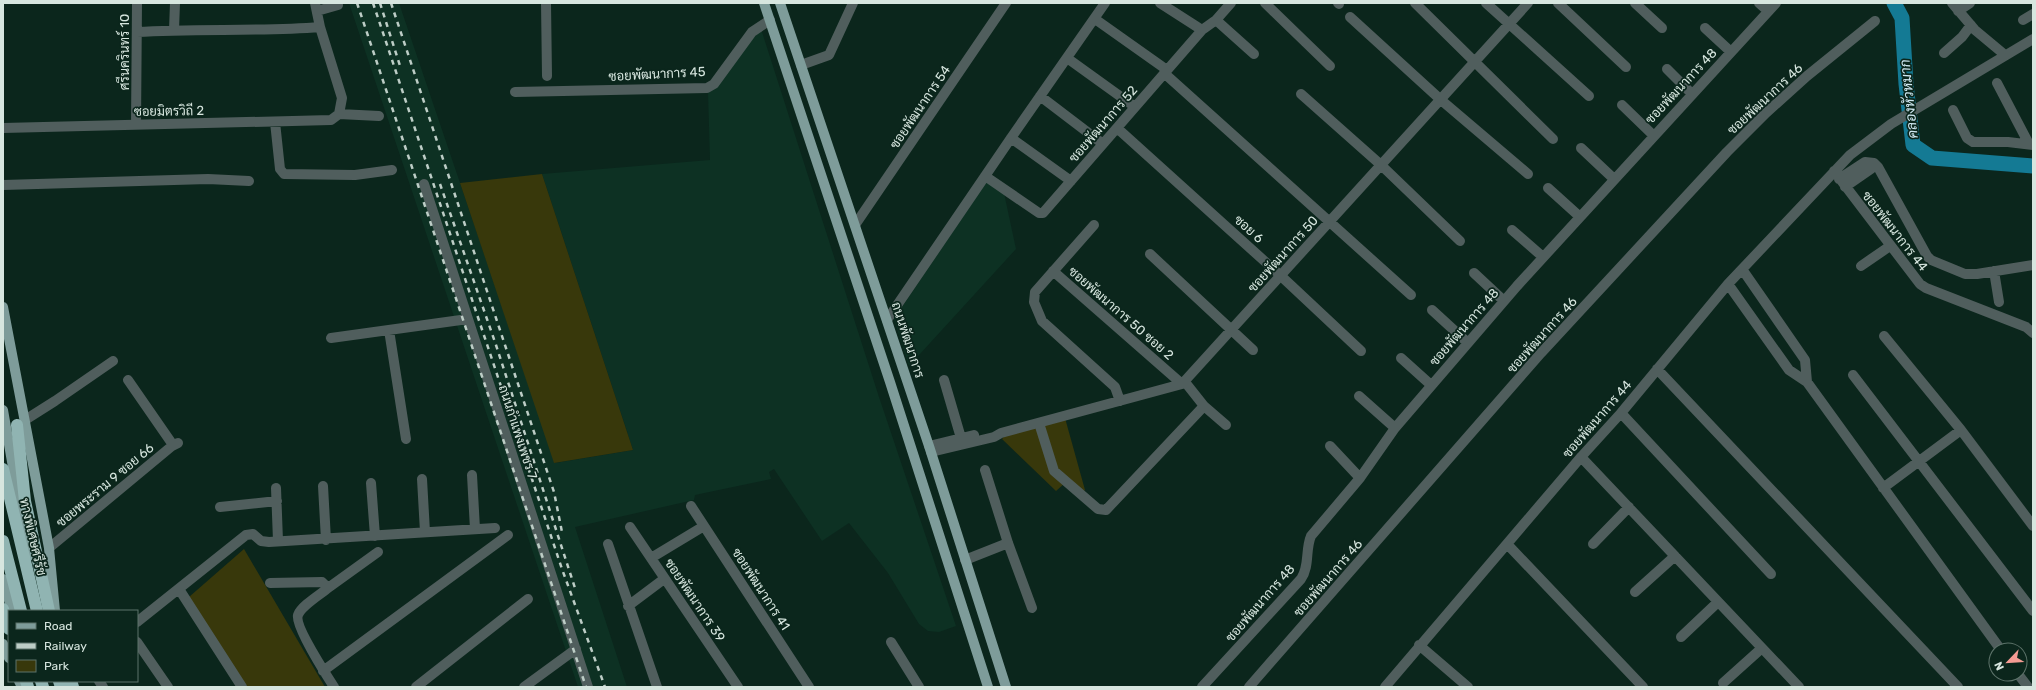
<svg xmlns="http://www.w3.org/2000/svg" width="2036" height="690" viewBox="0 0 2036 690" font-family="Rubik,Sarabun,sans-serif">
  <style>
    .built { fill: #0d3123 }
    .green { fill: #38380b }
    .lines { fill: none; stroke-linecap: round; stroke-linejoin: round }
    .river { stroke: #147a94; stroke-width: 15 }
    .minor { stroke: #505e5d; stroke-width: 10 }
    .major { stroke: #7e9c9a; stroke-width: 10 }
    .highway { stroke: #90b4b2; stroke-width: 12 }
    .rail { stroke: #bdcdc6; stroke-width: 2.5; stroke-dasharray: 5 5; stroke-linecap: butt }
    .highway-bridge { stroke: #90b4b2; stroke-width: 12 }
    .labels { text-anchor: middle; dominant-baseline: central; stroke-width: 3.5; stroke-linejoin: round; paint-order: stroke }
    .street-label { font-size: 13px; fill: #d7e6df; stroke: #0b261c }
    .water-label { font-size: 14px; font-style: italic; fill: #d0e9f2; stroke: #0b261c }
  </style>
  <rect width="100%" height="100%" fill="#0b261c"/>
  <path class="built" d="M349,3H399L555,463L633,450L542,174L710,160L708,92L761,29L879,397L956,626L939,632L928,631L919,624L888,573L849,523L822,541L774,469L769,472L771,479L695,495L694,500L575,527L627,687H578Z
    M986,182L1004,193L1016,249L909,366L894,319Z"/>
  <path class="green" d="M542,174L633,450L554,463L460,183Z
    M1065,418L1085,490L1080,494L1066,482L1056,491L1002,439L1006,434Z
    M244,549L325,687H247L189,597Z"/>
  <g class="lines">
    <path class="river" d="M1894,3L1902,18L1906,84L1913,145L1932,158L2033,166"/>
    <path class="minor" d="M546,3L547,76
      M1160,3L1202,30
      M1265,3L1330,66
      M1338,3L1339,4
      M1415,3L1553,139
      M1486,3L1589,96
      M1558,3L1626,67
      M1635,3L1662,28
      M1759,3L1768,11
      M1952,3L1975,30L2005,55
      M317,11L338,5
      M1958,11L1970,3
      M1350,17L1441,100L1528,174
      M1095,19L1167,70
      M1216,20L1254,54
      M2023,20L2033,14
      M1705,28L1731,52
      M174,30L175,3
      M137,32C198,28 259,32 320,27
      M1944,53L1962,37L1971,25
      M1067,58L1135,107
      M801,65L829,55L853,3
      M1667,69L1692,94
      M1164,73L1411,295
      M1997,83L2029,144
      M515,92L707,88L714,84L752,32L770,20
      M1301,94L1381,165L1460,241
      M1040,96L1103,144
      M1622,105L1653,135
      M1953,110L1967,138L1973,142H2008L2033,145
      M339,114L379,116
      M275,122L280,169L284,174L355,175L392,170
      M136,125L137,3
      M3,128L331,120L339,114L342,98L320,27L315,3
      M1117,128L1281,276L1361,351
      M1011,138L1071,181
      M1581,148L1614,179
      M1834,171L1920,284L1926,288L2026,327L2033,333
      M985,176L1039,213H1043L1202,30L1216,20L1231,3
      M1839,179L1865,162L1874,163L1878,167L1927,256L1931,260L1965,274H1977L2033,265
      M424,184L588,687
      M3,185L208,179L249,181
      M1845,187L1871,169L1874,163
      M1548,188L1579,216
      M855,225L1006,3
      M1094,225L1035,292L1034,302L1042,321L1115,387L1120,401
      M1512,230L1543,257
      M1150,254L1253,350
      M1861,266L1890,246
      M1742,269L1805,360L1807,382
      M1053,271L1182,384
      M1994,271L1999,302
      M1474,273L1504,301
      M1728,284L1789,370L1807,382L2001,650
      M1432,310L1468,343
      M887,320L1011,138L1105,3
      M389,330L406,439
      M1884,336L1961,430L2033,526
      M331,338L468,319
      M1401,358L1431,385
      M1657,369L1958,687
      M1853,375L2033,611
      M128,380L173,445
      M944,380L961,438
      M1185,382L1204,406L1226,425
      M1359,396L1395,428
      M1621,413L1771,574
      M25,420L55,401L113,361
      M1039,423L1054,471L1098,509L1106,510L1204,406
      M929,446L974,435
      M1330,446L1360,478
      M931,452L994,437L1001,433L1182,384L1528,3
      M1581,457L1799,687
      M985,470L1008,543L1032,608
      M472,475L475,529
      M422,479L425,532
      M371,483L375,536
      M323,486L326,540
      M276,488L278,541
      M1883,488L1961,430
      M691,506L809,687
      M220,507L277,501
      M630,527L738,687
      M608,544L657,687
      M1593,544L1629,507
      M1508,545L1643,687
      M49,548L172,446L178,443
      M651,558L704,526
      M965,560L1008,543
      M270,583L322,582L328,588C321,594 301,606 298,615C294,625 327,676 334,687
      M328,588L378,552
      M179,589L242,687
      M1635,592L1675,556
      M628,606L664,579
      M137,622L246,535L253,534L261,541L269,542L495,528
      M1681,637L1718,602
      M137,642L168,687
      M891,642L919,687
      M1419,645L1468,687
      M323,671L508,535
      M2018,674L2028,687
      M99,681L103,687
      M1723,683L1762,648
      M416,687L528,599
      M524,687L576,649
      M1202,687L1301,579C1310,566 1305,550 1311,536L1360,478L1395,428L1517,286L1776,3
      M1249,687L1541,353L1727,152L1766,113L1807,76L1875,21
      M1385,687L1581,457L1621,413L1728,284L1850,155L1891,124L2033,39"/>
    <path class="major" d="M764,3L890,382L988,687
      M780,3L929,446L1006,687
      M3,307L49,548L55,611
      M3,410L21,513L31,555
      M3,579L12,611
      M3,644L9,658
      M19,681L22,687"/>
    <path class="highway" d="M17,425L25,501L49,611
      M3,541L21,611
      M3,609L9,629
      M26,681L28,687
      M41,681L43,687
      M59,681L61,687
      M71,681L73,687"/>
    <path class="rail" d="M357,3L586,687
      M373,3L562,569L605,687
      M380,3L401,69
      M391,3L554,492L562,532
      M440,184L496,345L575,588"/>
    <path class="highway-bridge" d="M3,469L37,611"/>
  </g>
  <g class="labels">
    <g class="street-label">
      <text transform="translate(124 52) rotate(-90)">ศรีนครินทร์ 10</text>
      <text transform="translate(657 74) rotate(-3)">ซอยพัฒนาการ 45</text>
      <text transform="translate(1681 86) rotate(-47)">ซอยพัฒนาการ 48</text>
      <text transform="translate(1765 99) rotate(-43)">ซอยพัฒนาการ 46</text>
      <text transform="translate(920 107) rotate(-56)">ซอยพัฒนาการ 54</text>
      <text transform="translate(169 111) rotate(-1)">ซอยมิตรวิถี 2</text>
      <text transform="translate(1103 124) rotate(-49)">ซอยพัฒนาการ 52</text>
      <text transform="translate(1249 229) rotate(42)">ซอย 6</text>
      <text transform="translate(1895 231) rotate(52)">ซอยพัฒนาการ 44</text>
      <text transform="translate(1283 254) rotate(-48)">ซอยพัฒนาการ 50</text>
      <text transform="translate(1121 313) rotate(41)">ซอยพัฒนาการ 50 ซอย 2</text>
      <text transform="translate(1464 327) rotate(-49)">ซอยพัฒนาการ 48</text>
      <text transform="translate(1542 335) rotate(-48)">ซอยพัฒนาการ 46</text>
      <text transform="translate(908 340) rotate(72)">ถนนพัฒนาการ</text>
      <text transform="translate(1597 419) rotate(-49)">ซอยพัฒนาการ 44</text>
      <text transform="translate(518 432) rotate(72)">ถนนกำแพงเพชร 7</text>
      <text transform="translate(105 485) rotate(-40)">ซอยพระราม 9 ซอย 66</text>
      <text transform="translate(33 537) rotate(77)">ทางพิเศษศรีรัช</text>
      <text transform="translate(1328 578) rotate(-49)">ซอยพัฒนาการ 46</text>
      <text transform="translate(761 589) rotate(57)">ซอยพัฒนาการ 41</text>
      <text transform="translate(695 600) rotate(56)">ซอยพัฒนาการ 39</text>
      <text transform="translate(1260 603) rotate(-49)">ซอยพัฒนาการ 48</text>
    </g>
    <g class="water-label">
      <text transform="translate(1909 99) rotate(-96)">คลองหัวหมาก</text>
    </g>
  </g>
  <rect width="2036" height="690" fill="none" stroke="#d7e6df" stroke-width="8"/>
  <rect x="8" y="610" width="130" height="72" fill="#0b261c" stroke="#5d736a"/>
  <rect x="16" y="623" width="20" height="6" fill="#7e9c9a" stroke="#5d736a"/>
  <text x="44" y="630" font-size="12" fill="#d7e6df">Road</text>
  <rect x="16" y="643" width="20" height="6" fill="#bdcdc6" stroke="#5d736a"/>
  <text x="44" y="650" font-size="12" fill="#d7e6df">Railway</text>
  <rect x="16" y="660" width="20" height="12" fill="#38380b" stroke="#5d736a"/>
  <text x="44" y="670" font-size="12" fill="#d7e6df">Park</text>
  <g transform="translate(2008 662) rotate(245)"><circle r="19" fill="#0b261c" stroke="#5d736a"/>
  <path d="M0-3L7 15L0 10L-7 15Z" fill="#f59c94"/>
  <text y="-6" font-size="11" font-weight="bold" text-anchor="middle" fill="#d7e6df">N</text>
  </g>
</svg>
